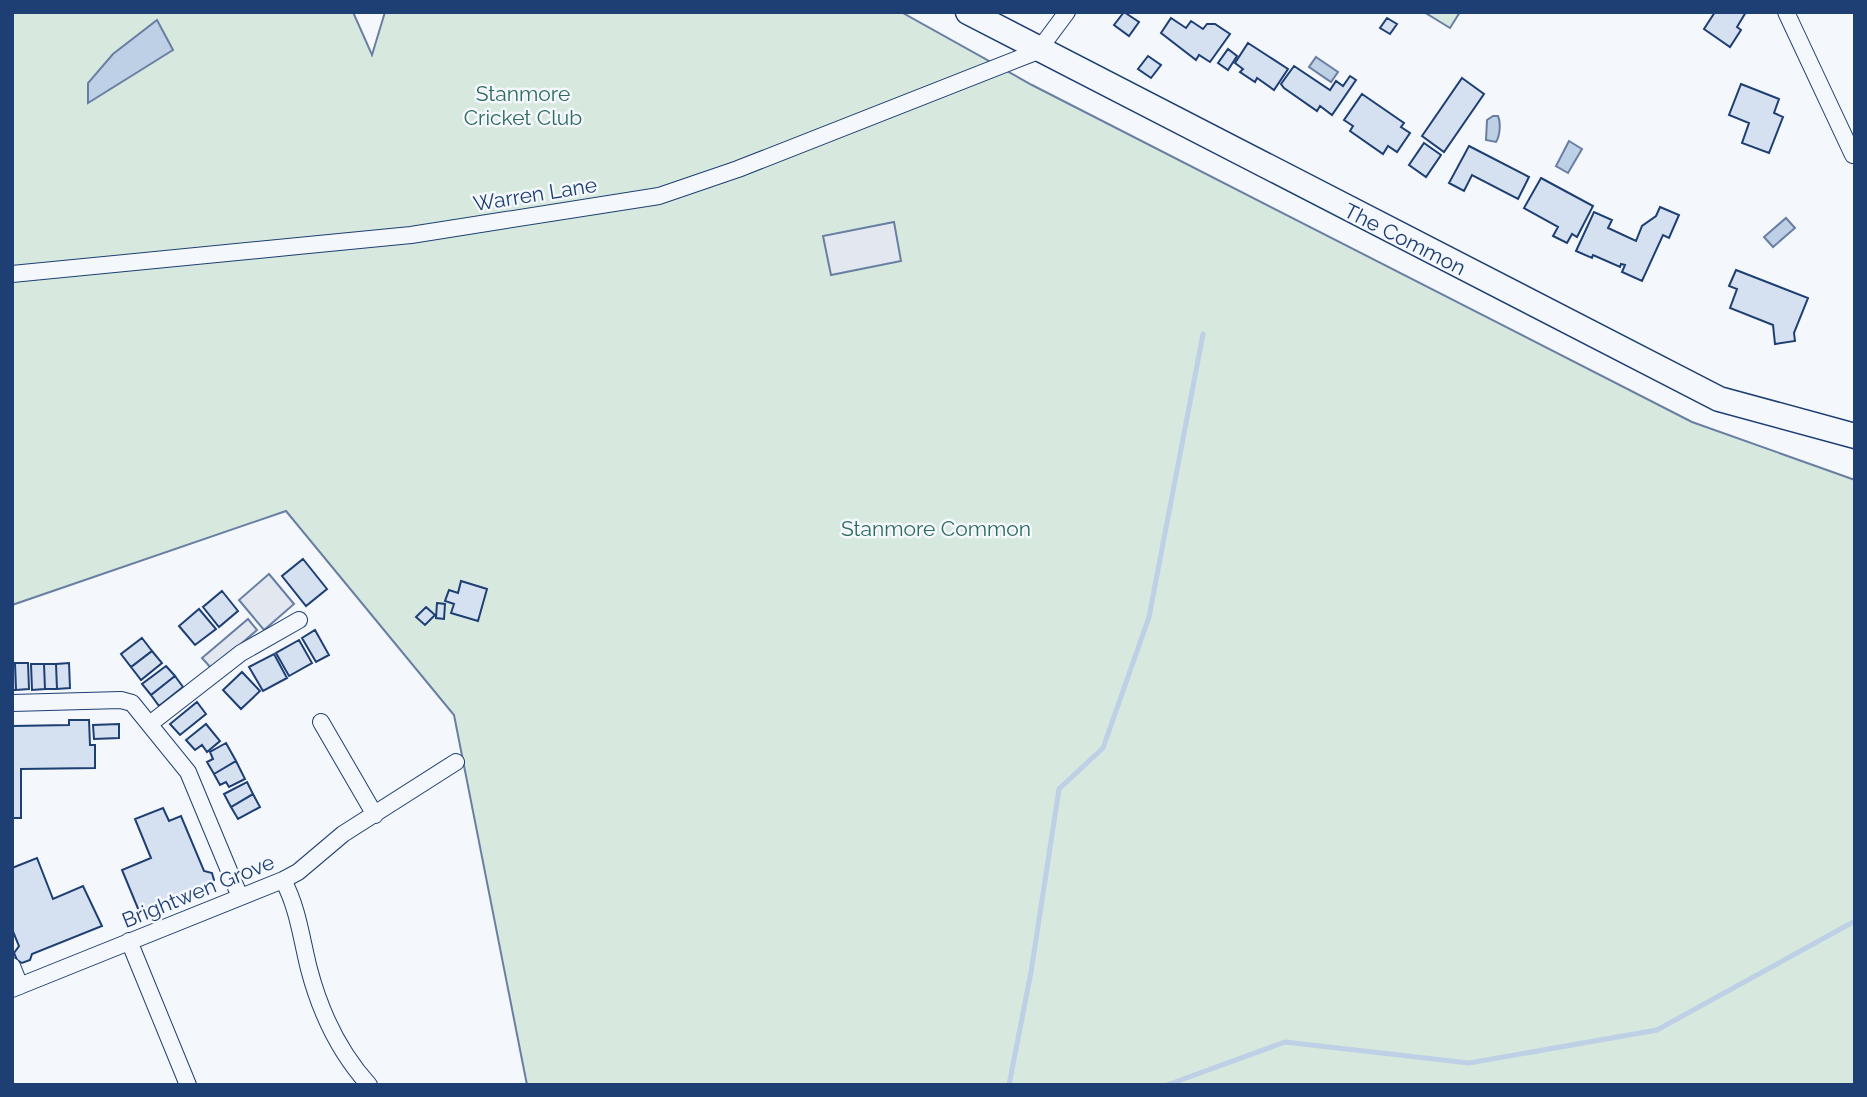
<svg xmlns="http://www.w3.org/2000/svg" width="1867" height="1097" viewBox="0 0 1867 1097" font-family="Raleway,sans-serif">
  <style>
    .green { fill: #d7e8df; stroke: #687fa3; stroke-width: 2 }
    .parking { fill: #e3e8f0; stroke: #687fa3; stroke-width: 2 }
    .water { fill: #bed0e5; stroke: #687fa3; stroke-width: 2 }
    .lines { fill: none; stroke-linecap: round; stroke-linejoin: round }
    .stream { stroke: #bed0e5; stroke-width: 5 }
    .building { fill: #d5e0f0; stroke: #1d3f73; stroke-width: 2 }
    .street-casing { stroke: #1d3f73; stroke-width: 18 }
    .primary-casing { stroke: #1d3f73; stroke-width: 27 }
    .street { stroke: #f4f7fb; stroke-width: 16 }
    .primary { stroke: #f4f7fb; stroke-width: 24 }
    .labels { text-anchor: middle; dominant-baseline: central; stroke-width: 5; stroke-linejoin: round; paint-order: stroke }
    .park-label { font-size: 21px; fill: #2c6c60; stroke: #f4f7fb }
    .street-label { font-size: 21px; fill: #1d3f73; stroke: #f4f7fb }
  </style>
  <rect width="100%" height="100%" fill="#f4f7fb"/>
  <path class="green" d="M12,12H353L372,55L385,12H901L1032,85L1692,422L1855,480V1085H527L454,715L286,511L12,605Z
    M1424,12H1460L1450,28Z"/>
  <path class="parking" d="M894,222L901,261L831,275L823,236Z
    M269,574L294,604L264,630L239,600Z
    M248,619L257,630L212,669L202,658Z"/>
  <path class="water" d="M157,20L173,50L88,103V83L113,54Z
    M1316,57L1338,72L1331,82L1309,67Z
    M1493,116H1498C1501,122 1500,136 1496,142L1486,140L1487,120Z
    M1569,141L1582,149L1568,173L1556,166Z
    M1786,218L1795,228L1773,247L1764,237Z"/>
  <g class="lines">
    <path class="stream" d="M1009,1085L1031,972L1059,789L1103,748L1149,617L1203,334
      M1167,1085L1285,1042L1469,1063L1657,1030L1855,921"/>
  </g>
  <path class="building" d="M1124,12L1139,22L1129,36L1114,25Z
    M1715,12H1746L1737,27L1741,30L1730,47L1704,29Z
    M1171,18L1186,28L1191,21L1203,29L1207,24H1215L1230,34L1210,62L1199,55L1196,60L1161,33Z
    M1387,18L1397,24L1390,34L1380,28Z
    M1248,43L1288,69L1274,90L1257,78L1255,82L1240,72L1243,69L1235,63Z
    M1228,49L1237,56L1228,70L1218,63Z
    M1148,56L1161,65L1151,78L1138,69Z
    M1294,66L1330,90L1336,81L1343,86L1350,76L1356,80L1332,115L1320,106L1317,111L1284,88L1281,84Z
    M1462,78L1484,94L1444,152L1422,136Z
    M1741,84L1779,99L1774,113L1783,117L1769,153L1742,143L1749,123L1729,115Z
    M1362,94L1404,123L1401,127L1410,133L1397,152L1388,146L1383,154L1350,131L1353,126L1344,120Z
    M1424,143L1441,155L1426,177L1409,165Z
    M1469,146L1529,177L1518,199L1472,175L1464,191L1449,183Z
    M1541,178L1593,206L1577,237L1572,234L1567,243L1553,236L1558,227L1524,208Z
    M1660,207L1679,215L1669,238L1663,235L1642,281L1622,272L1625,265L1621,264L1620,267L1593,255L1592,258L1576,251L1594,212L1612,220L1608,228L1636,241L1642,226L1656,216Z
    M1736,270L1808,298L1794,333L1795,341L1775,344L1773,325L1730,308L1737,289L1729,286Z
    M303,559L327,589L306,606L282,576Z
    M461,581L487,589L478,621L451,613L454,604L445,601L449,590L458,593Z
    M222,591L238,611L219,627L203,607Z
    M437,603L445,604L444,619L436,618Z
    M426,607L435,615L425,625L416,617Z
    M199,609L216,629L195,645L179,626Z
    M315,630L329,655L316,662L302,638Z
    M142,638L152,651L131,667L121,654Z
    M299,640L312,663L289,676L276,653Z
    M152,651L162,663L141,680L131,667Z
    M274,654L287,678L263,691L249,667Z
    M15,663H28L29,689L16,690Z
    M15,663L16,690H12V664Z
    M69,663L70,688L57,689L56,664Z
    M31,664H44L45,689L32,690Z
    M44,664H56L57,689H45Z
    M166,666L175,676L151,695L142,684Z
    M242,672L260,691L241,709L223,690Z
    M175,676L183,687L159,706L151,695Z
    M197,702L206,714L180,735L170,724Z
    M69,720H89L90,745H95V768L21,769V818H12L13,726L69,725Z
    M119,724V738L94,739L93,725Z
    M206,724L220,741L207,752L202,745L195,750L186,740Z
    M226,743L236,761L214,774L207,762L213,759L210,752Z
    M236,761L245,779L229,787L226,782L220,785L214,774Z
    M247,782L253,794L231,807L224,794Z
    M253,794L260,807L238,819L231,807Z
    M163,808L169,821L181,816L204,871L212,873L214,880L211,886L200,887L139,911L122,870L151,858L135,819Z
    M37,858L53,899L83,886L102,926L32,954L30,960L22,963L17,960L14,953L19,946L12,929V868Z"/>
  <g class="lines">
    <defs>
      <path id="street" d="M1786,12L1853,155
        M12,274L411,235L659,196L738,169L1038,51L1067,12
        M12,703L121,700L132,703L188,772L240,897
        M321,722L375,815
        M151,723L241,653L299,620
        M283,880C298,908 301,937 309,969C320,1011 339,1052 369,1085
        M129,941L188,1085
        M12,966L20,986
        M12,989L283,880L298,872L343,834L456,762"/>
      <path id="primary" d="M968,12L1719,399L1855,436"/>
    </defs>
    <use href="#street" class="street-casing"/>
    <use href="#primary" class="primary-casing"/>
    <use href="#street" class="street"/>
    <use href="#primary" class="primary"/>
  </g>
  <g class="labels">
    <g class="park-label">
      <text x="523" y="93">Stanmore<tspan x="523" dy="24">Cricket Club</tspan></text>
      <text x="936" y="528">Stanmore Common</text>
    </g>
    <g class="street-label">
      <text transform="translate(535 194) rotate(-9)">Warren Lane</text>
      <text transform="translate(1405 239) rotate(27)">The Common</text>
      <text transform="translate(198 891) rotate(-22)">Brightwen Grove</text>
    </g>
  </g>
  <rect width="1867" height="1097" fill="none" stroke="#1d3f73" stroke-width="28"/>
</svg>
